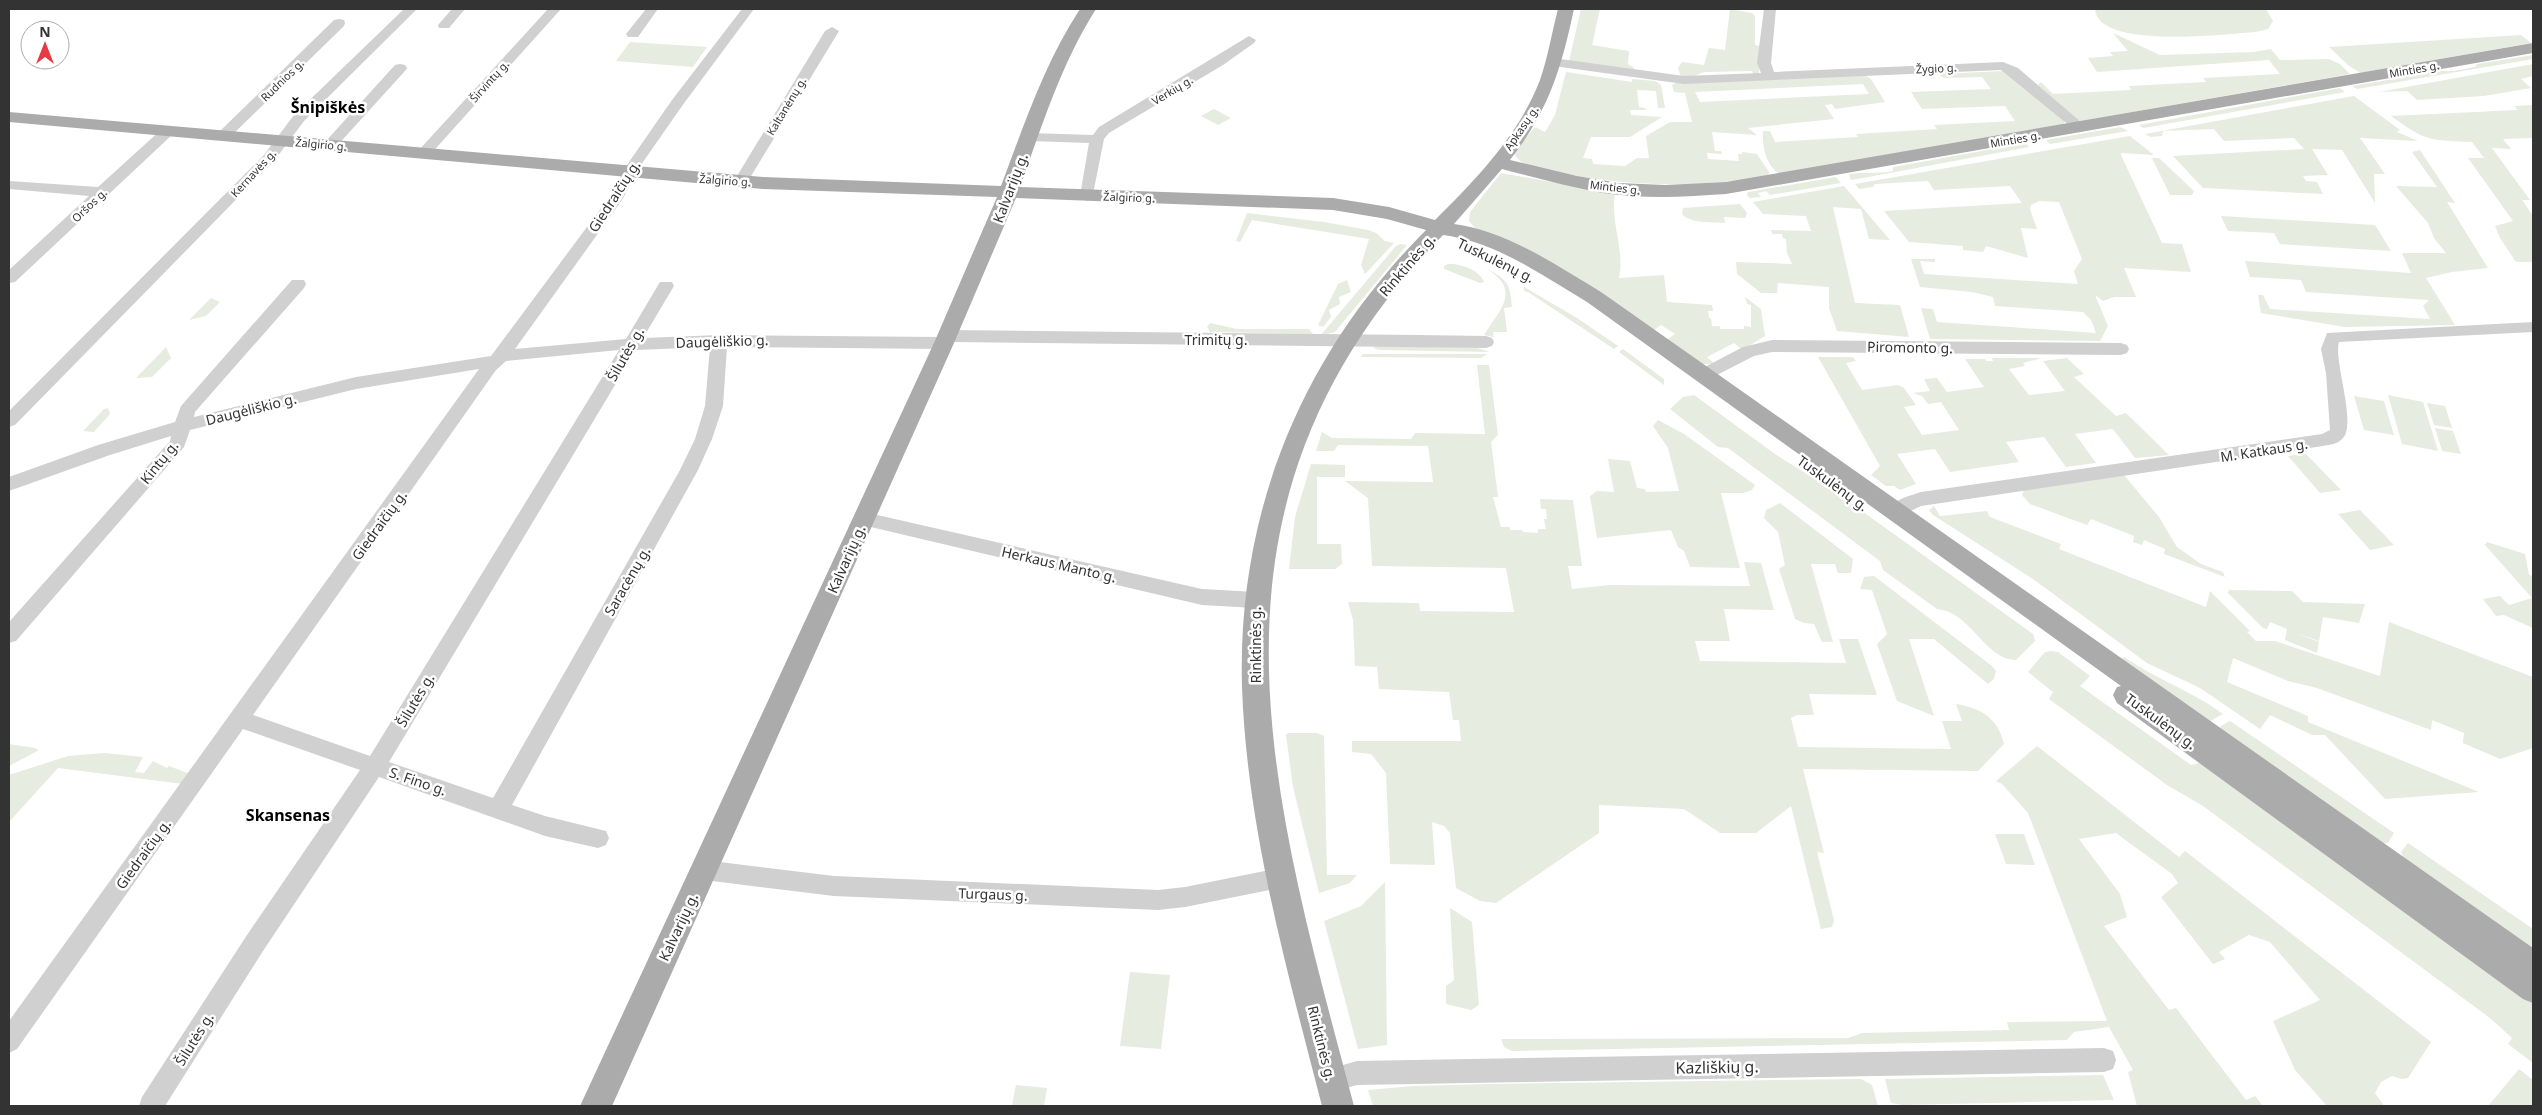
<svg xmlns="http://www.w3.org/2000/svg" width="2542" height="1115" viewBox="0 0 2542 1115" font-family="'Noto Sans',sans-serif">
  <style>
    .green { fill: #e6ecdf; fill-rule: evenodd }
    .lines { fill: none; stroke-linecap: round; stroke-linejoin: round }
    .minor { fill: #d0d0d0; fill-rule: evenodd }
    .major { fill: #ababab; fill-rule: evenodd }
    .labels { text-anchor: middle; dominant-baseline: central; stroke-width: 5; stroke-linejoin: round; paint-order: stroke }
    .far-street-label { font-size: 11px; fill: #333; stroke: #fff }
    .street-label { font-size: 14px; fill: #333; stroke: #fff }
    .far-district-label { font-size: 16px; font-weight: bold; fill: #000; stroke: #fff }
    .quarter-label { font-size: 16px; font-weight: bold; fill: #000; stroke: #fff }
    .near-street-label { font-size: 16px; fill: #333; stroke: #fff }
  </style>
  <rect width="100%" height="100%" fill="#fff"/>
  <path class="green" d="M1581,9H1600L1592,45L1629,51L1628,64L1634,68L1633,71L1569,61Z
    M1730,9L1752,13L1755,16V45L1760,46L1759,74H1753L1752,71L1704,72L1694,76L1681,77L1678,68L1682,62L1704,65L1709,48L1725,50Z
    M2095,9H2266L2273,21L2268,29L2255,32C2228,34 2097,50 2095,9Z
    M2113,33L2160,55L2253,52L2271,49L2280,60L2329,59L2340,64L2350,74L2081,121L2078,120L2038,85L2041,82L2053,94L2131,90L2129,86L2206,82L2203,78L2280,74L2269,60L2097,72L2088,58L2113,56L2110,52L2128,51Z
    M2521,35L2531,43L2360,73L2348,65L2329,47Z
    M630,42L707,47L693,67L616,61Z
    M2533,55V59L2357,89L2352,86L2441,71H2453L2475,67L2477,64Z
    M2533,64V76L2521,79L2531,88L2484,96L2417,100L2407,91L2379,92Z
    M2004,71L2064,120V124L1780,174C1766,166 1762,146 1763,131H1770L1775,142L1858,137L1856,134L1937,129L1934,125L2015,121L2005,106L1922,109L1911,92L1991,89L1982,77L1944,78L1938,74Z
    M1566,72L1632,82V79L1655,81L1661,85L1665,108H1658L1656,91L1637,90L1639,107L1645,108L1646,110H1630L1631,115L1662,117L1630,137H1591L1583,158L1592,159L1593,164L1625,166L1637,158H1649L1646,136L1670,122H1692L1685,93L1674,92L1672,85L1675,83L1864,75L1871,79L1885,102L1835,109L1832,104L1825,105L1834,119L1748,128L1757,135L1712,132L1715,151H1721L1722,154L1707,153L1708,159L1739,161L1738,154H1742V152L1757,154L1769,172L1768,177C1695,187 1622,188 1550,170C1538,167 1518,166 1514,152L1535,127L1545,132L1555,115ZM1863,84L1869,94L1700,102L1695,92Z
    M2340,88L2345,92L2143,128L2139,125Z
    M2354,96L2400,130L2397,132L2418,141L2360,138L2385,174H2374L2375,203L2342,150L2312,149L2328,175L2303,176L2306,181L2317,182L2323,194L2203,188L2173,156L2304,149L2294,138L2224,141L2214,129L2163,131L2162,136L2151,137L2145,134Z
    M2533,105V138L2503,139L2511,149L2492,148L2530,200H2522L2533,216V262H2516L2500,238L2495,226L2513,221L2468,158H2484L2472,142C2429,140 2427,142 2391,116L2518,110L2514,106Z
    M1214,109L1231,118L1218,125L1201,116Z
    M2120,127L2128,131L2050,144L2046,140Z
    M2130,136L2154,155L2121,153V155L2162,243L2182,244L2191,272L2124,268L2136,297H2114L2103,301L2095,295L2108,326L2100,341L1930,339L1921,308L1933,309L1937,322L2096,333L2091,320L2083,312L1995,306L1993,297L1972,292L1920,287L1911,259H1935V262L1920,261L1924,274L2078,284L2074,271L2082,259L2059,202L2039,201L2031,205L2030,209L2037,229L2021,228L2028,258L1986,246L1983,252L1963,250V246L1909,242L1884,211L2022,203L2010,186L1934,190L1928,181L1875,184L1873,187L1859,189L1855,184Z
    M2026,143L2029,147L1863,178L1851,180L1849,174C1864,172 1878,174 1893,171V167Z
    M2420,150L2455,203L2447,202L2488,268L2452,272L2426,278L2455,325L2345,327L2261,313L2258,295H2263L2270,309L2430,319L2423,306L2429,300L2306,292L2301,280L2250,277L2245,261L2411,273L2402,253H2446L2434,238L2428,223L2396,186L2437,187L2412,152Z
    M2152,158H2159L2194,191L2192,195H2170Z
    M1501,173L1615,193C1610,222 1625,250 1619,278L1664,275L1667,302L1712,305L1713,311H1708L1709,318H1711L1712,326H1720V329H1744V326L1751,327V305L1747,304L1745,297L1761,309L1765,336L1742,350L1734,343L1707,357L1715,364H1701L1666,340L1675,334L1661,325L1653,331L1476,229L1469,221L1470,212Z
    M1836,177L1841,183L1770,195L1766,191L1758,193L1761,197L1750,198L1747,195L1748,192Z
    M1844,186L1890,240L1869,239L1861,209L1833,207L1855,303L1900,305L1909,337L1837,331L1829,308V287L1778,283L1777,293H1761L1737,274L1736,262L1792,264L1787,253L1786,239L1783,238L1782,234H1772L1771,230L1811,231L1806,216L1763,214L1753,202Z
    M1740,204L1747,213L1745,218L1724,217L1725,223C1712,222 1691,224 1682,214L1683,208Z
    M1247,213L1324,222L1368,230L1376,233L1385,241L1394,243L1365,274L1361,265L1369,239L1252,220L1240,242L1236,241Z
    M2221,216L2375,225L2391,251L2280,244L2274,233L2228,231Z
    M1400,244L1407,245L1335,332L1320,336L1396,246Z
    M1448,264C1460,263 1480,270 1484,282L1480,283L1444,269V266Z
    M1487,269C1508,280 1510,284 1512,307L1504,308L1507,332H1493L1494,337L1484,335C1500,309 1522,291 1487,269Z
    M1347,280L1351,292L1339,297L1340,304L1329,310L1331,317L1323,327L1318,325L1338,284Z
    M1524,287L1577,318L1618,346L1614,349L1528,292L1524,291Z
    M211,298L220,302L206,316L189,320Z
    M1210,323L1237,329H1309L1313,334L1210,332L1207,327Z
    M1376,346L1477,348L1490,352L1381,350L1373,348Z
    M166,347L171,358L152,377L136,378Z
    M1623,349L1664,379V385L1619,352Z
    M1363,354H1487L1481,358L1361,357Z
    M1818,357H1853L1856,361L1846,363L1862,390L1898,385L1904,388L1916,405L1904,407L1922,435L1959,430L1941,402L1928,404L1922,396L1913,393L1930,391L1924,379L1937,378L1947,392L1984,387L1965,359H1985L1986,361H1993L1992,358H2042L2023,363L2025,366L2009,369L2029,395L2065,391L2043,361L2067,358L2084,374L2074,377L2116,416L2126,413L2169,455L2135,458L2113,429L2075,434L2096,463L2066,467L2044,437L2006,442L2019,462L1950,472L1935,449L1897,454L1916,484L1900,490L1894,486H1886L1871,475L1880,466Z
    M1477,365H1489L1498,435L1491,442L1498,497H1493L1501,527H1510V530H1522L1523,532L1538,533V529H1546L1544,519H1547L1546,509H1541L1540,499L1573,500L1582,566H1568L1572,589L1609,585L1750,586L1744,562L1761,563L1774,610L1724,609L1730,641H1695L1700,661L1846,663L1839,639H1858L1877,695L1809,694L1814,715H1797L1791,718L1798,747L1951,749L1942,721H1962L1956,704C1981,708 1998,718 2004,744L1978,771L1803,769L1824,853L1817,852L1834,920L1832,927L1821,929L1791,806L1756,833H1720L1684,809L1599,805V833L1496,903L1480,901L1456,888L1450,833L1444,826L1432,822L1435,865L1390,864L1386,773L1371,754L1352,752V741H1461L1459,720H1453L1449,692L1379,689L1377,667L1355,666L1353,620L1348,602L1419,603L1420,611L1514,612L1506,568L1372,566L1368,498L1345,481L1433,482L1428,446L1338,445L1334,451H1316L1322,432L1332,438L1411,439L1415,433L1485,434Z
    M1694,395L1775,454L1834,491L2033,634L2035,641L2016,660C1985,660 1970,611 1937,609L1883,570L1880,561L1728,448L1718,447L1670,409L1683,397Z
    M2388,395L2423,402L2438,451L2402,444Z
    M2354,396L2384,401L2394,435L2364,430Z
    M2427,403L2445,406L2452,428L2434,425Z
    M108,408L110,414L94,432L83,431L104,409Z
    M1658,420L1684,434L1755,485L1752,490L1743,493H1721L1740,568L1690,567L1684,551L1678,547L1671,530L1597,538L1590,496L1597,491L1614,492L1608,459L1630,461L1637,488L1645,489L1646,492L1679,491L1668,448L1653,426Z
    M2435,428L2453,431L2461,454L2442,451Z
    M2305,453L2341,490L2320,493L2288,456Z
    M1311,464L1345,465V477H1317V544H1341L1342,564L1335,569H1289L1295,517Z
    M2124,475L2159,517L2177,547L2201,564L2223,572L2225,577L2164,554L2165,549L2144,540L2142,545L2133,542L2134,536L2091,519L2087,525L2030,504L2022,495L2024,490Z
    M1780,503L1853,559L1851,573H1838L1835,564H1811L1833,642H1822L1814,624L1804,623L1795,619L1779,569L1785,565L1778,532L1764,518L1766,510Z
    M1934,506L1940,516L1987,511L1990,517L2061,544L2059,549L2206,607L2210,591L2250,631L2247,632L2256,641H2275L2380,676L2389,622L2533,677V748L2500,759L2463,743L2464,733L2432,720L2431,730L2317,688L2288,681L2233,658L2227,682L2308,716V722L2479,792L2385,799L2325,735H2312L2270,715L2260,729L2200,688L2147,663L2033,579L1933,515L1929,510Z
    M2360,510L2394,545L2370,550L2338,514Z
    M2487,542L2525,554L2529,575L2533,576V628L2504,615L2496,616L2483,599L2500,596L2509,605L2532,598L2485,545Z
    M1874,576L1992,666L1996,671L1994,679L1988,684L1934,639H1909L1934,716L1897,701L1877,644L1887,634L1872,590L1860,589L1864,577Z
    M2229,590L2292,591L2303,602L2365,604L2359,623L2323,617L2319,641L2296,633L2319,642L2317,653L2285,640L2287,629L2270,622L2267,629L2263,628L2228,593Z
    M2051,651L2058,652L2090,676L2080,686L2191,765L2208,761L2533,996V1063L2508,1044L2512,1038L2490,1018L2203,806L2167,785L2049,699L2053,692L2028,672L2045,652Z
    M2124,657C2156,679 2192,691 2223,714L2205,724L2119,662Z
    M2230,721L2394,833L2388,843H2372L2218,732L2221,726Z
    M1288,733H1317L1324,736L1327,875H1357L1350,883L1319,893L1293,787L1286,735Z
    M9,744L35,748L39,750L9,766Z
    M2037,746L2179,857L2185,851L2431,1042L2408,1078L2402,1079L2392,1076L2381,1082L2375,1093L2384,1106H2327L2295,1070L2273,1021L2320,1000L2270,942L2249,935L2219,952L2225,959L2213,964L2161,897L2178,883L2172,874L2116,833L2079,839L2120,894L2127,917L2104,926L2169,1010L2176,1008L2246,1100L2255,1096L2263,1106H2137L2128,1072L2133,1070L2109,1027L2074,1032L2067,1040L1512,1051L1504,1047L1501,1039L1848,1038L1862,1033L2009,1030L2007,1022L2107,1021L2028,813L2002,784L1996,781Z
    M104,753L143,757L135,772L144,773L153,761L167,768L169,766L190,774L183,784L58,768L9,822V775L68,756Z
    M1995,834H2024L2035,865L2006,864Z
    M2408,843L2533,929V957L2409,869L2401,852Z
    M1385,882L1387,1045L1358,1049L1324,921L1361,906Z
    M1450,908L1472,922L1479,1005L1471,1010L1446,1004V986L1454,980Z
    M1130,972L1170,975L1161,1049L1120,1046Z
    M2519,1069L2533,1080V1106H2488Z
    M2103,1075L2114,1100L1902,1105L1891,1103L1885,1079Z
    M1861,1079L1872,1085L1878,1106H1373L1368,1090L1413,1086L1489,1084Z
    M1016,1085L1047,1088L1044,1106H1012Z"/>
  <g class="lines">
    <path class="minor" d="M404,9H417L304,121L274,161L15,425L9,427V411L264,155L294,115Z
      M452,9H465L449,28H439L438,25Z
      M548,9H561L429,156H419L417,153L419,150Z
      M646,9H658L638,37H628L626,34Z
      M742,9H754L682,106L643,162L622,200L515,349L626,339L660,282H672L674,286L643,338L720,335L940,337L941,332L947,330L1419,335L1486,336L1492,338L1494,342L1492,346L1486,348L951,342L950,347L944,349L727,347L723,406L712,439L698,470L512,805L545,816L606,831L609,838L606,845L598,848L545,836L379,777L263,951L165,1106H139L142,1097L247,935L360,770L243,729L17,1049L9,1053V1021L479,369L356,389L190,430L184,447L16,641L9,643V622L170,441L171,436L110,455L9,491V477L98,445L175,422L181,406L292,280H304L306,284L304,288L195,412L194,417L356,377L491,356L610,196L629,162L672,100ZM710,347L705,406L695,439L680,470L493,798L389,762L636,350ZM619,350L370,756L253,715L496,370L506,361Z
      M1764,9H1776L1771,63L1774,72L2003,62L2018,68L2088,128L2086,131H2076L2001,70L1684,84L1553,66L1546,62L1553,58L1684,76L1761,73L1757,63Z
      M339,19L344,20L345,23L344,26L229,138H219L217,135L219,132L334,20Z
      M832,27L839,31L748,181L741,185L736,184L734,181L825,31Z
      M1249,36L1256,40L1254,43L1223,65L1109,133L1104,139L1092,199L1087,201L1080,196L1089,143L1030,141L1023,137L1030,133L1093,135L1099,127Z
      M400,64L405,65L407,68L405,71L335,148H325L323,145L325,142L395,65Z
      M168,127L173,128L175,131L173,134L15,282L9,283V270L89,196L9,189V181L98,187L163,128Z
      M2533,322V332L2339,342C2333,362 2359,427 2341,440C2337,444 2328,445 2323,446L1921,506L1896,518L1890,516L1887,511C1894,499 1909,496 1921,492L2322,434L2330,430L2326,373L2321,349L2327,333Z
      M1772,340L2121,343L2127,345L2129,349L2127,353L2121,355L1772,352L1754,356L1711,378H1699L1697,374L1699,370L1743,347Z
      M864,512L1202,589L1255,592L1262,595L1265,600L1262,605L1255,608L1202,605L858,524L855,519L858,514Z
      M704,860L834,876L1158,890L1185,887L1280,868L1288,871L1291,878L1288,885L1280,888L1185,907L1158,910L834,896L704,880L696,877L693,870L696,863Z
      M2104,1048L2113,1051L2116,1060L2113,1069L2104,1072L1357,1085L1331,1092L1322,1089L1319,1080L1322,1071L1357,1061Z"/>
    <path class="major" d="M1080,9H1096C1061,64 1042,126 1020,187L1333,198L1389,207L1435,220C1476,179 1519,135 1540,80C1548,57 1552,32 1558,9H1574C1561,69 1549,110 1510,160L1577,176L1619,183L1665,185L1726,182L2533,43V53L1726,194C1685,197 1644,199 1603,193C1569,187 1536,178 1502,169L1454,224C1507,231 1556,265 1601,292L2533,948V1003L2523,999L2117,703L2113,695L2117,687L2121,686L1587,302C1542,275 1496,242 1443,235C1182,504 1269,785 1354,1106H1322C1287,970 1247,829 1242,687C1237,512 1302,354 1426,230L1387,219L1333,210L1016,198L954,343L612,1106H580L934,343L997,197L763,189L9,122V112L763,177L1001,186C1024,125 1044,64 1080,9Z"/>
  </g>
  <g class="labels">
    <g class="far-street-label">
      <text transform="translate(1936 68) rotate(-3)">Žygio g.</text>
      <text transform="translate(2414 69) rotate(-10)">Minties g.</text>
      <text transform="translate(282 80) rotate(-44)">Rudnios g.</text>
      <text transform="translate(489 81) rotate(-48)">Širvintų g.</text>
      <text transform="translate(1172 90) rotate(-31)">Verkių g.</text>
      <text transform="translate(786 106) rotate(-59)">Kaltanėnų g.</text>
      <text transform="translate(1521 128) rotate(-56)">Apkasų g.</text>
      <text transform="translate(2015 139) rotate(-10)">Minties g.</text>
      <text transform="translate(321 144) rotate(5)">Žalgirio g.</text>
      <text transform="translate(253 173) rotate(-47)">Kernavės g.</text>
      <text transform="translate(725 180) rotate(4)">Žalgirio g.</text>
      <text transform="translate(1615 187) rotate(7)">Minties g.</text>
      <text transform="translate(1129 197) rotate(2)">Žalgirio g.</text>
      <text transform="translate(89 205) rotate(-43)">Oršos g.</text>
    </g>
    <g class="street-label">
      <text transform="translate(1010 188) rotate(-69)">Kalvarijų g.</text>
      <text transform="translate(614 196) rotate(-57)">Giedraičių g.</text>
      <text transform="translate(1496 260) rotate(26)">Tuskulėnų g.</text>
      <text transform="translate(1407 265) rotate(-49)">Rinktinės g.</text>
      <text x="1216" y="339">Trimitų g.</text>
      <text transform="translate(722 341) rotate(-2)">Daugėliškio g.</text>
      <text transform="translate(1910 347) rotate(1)">Piromonto g.</text>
      <text transform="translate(625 354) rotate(-60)">Šilutės g.</text>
      <text transform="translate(251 409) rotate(-14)">Daugėliškio g.</text>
      <text transform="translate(2264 450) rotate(-9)">M. Katkaus g.</text>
      <text transform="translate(159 462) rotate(-51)">Kintų g.</text>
      <text transform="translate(1833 483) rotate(36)">Tuskulėnų g.</text>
      <text transform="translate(379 525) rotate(-54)">Giedraičių g.</text>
      <text transform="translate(846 559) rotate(-66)">Kalvarijų g.</text>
      <text transform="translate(1059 564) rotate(13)">Herkaus Manto g.</text>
      <text transform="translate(627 581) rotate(-60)">Saracėnų g.</text>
      <text transform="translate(1255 645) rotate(-90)">Rinktinės g.</text>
      <text transform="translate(415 700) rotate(-59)">Šilutės g.</text>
      <text transform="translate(2161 721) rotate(36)">Tuskulėnų g.</text>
      <text transform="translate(418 781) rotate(19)">S. Fino g.</text>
      <text transform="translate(143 854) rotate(-54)">Giedraičių g.</text>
      <text transform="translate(993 894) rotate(2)">Turgaus g.</text>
      <text transform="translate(678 927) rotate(-65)">Kalvarijų g.</text>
      <text transform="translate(194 1039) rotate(-58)">Šilutės g.</text>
      <text transform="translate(1322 1043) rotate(76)">Rinktinės g.</text>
    </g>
    <g class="far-district-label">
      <text x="328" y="107">Šnipiškės</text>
    </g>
    <g class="quarter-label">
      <text x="288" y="815">Skansenas</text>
    </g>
    <g class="near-street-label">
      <text transform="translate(1717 1067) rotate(-1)">Kazliškių g.</text>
    </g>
  </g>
  <rect width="2542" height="1115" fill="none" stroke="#333333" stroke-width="20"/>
  <g transform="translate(45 45)"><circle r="24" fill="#ffffff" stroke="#adadad"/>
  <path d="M0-4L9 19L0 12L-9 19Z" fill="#e63946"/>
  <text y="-8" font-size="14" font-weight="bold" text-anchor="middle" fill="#333333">N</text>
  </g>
</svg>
